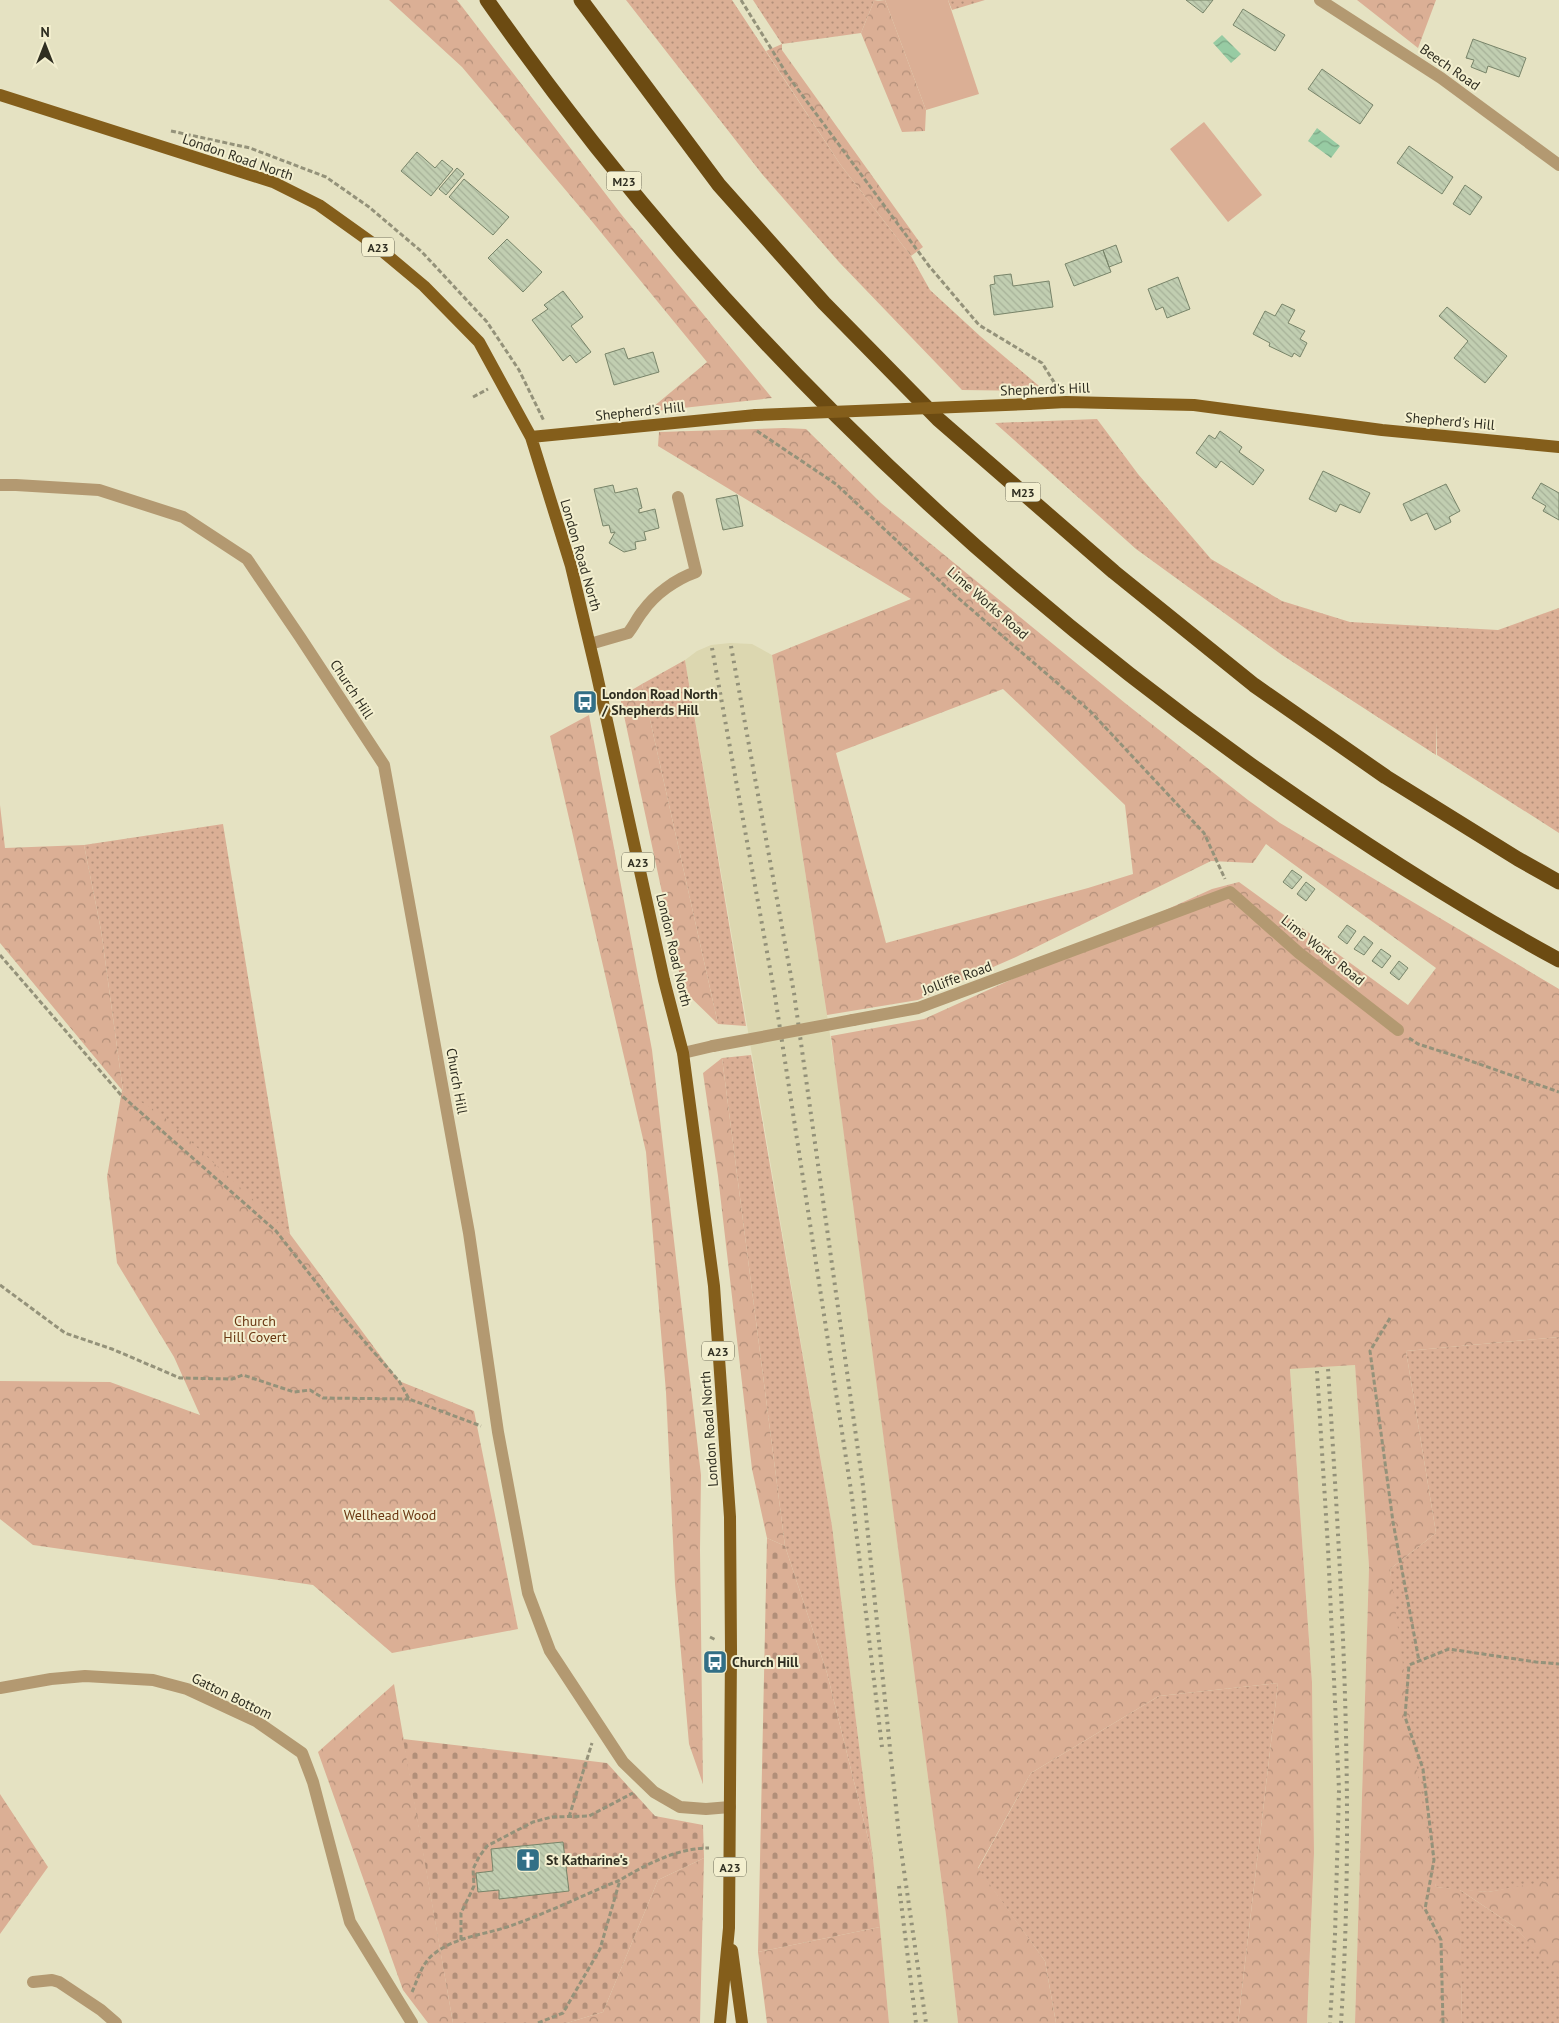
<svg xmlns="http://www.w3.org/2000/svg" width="1559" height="2023" viewBox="0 0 1559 2023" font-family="'PT Sans',sans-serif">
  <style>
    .built { fill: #dcd7b0 }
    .grass { fill: url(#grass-dots) }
    .forest { fill: url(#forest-crowns); fill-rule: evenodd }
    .cemetery { fill: url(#cemetery-stones) }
    .garden { fill: #dbaf95 }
    .water { fill: url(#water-waves) }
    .building { fill: url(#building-back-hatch); stroke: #788469 }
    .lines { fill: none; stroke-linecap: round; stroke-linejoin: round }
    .path { stroke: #94927a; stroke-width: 3; stroke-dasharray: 5 2.5; stroke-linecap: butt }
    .minor { stroke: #b39971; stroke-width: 12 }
    .major { stroke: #845e1b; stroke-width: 12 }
    .highway { stroke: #6c4b12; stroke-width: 15 }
    .rail { stroke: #939179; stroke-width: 4; stroke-dasharray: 2.5 5; stroke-linecap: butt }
    .minor-bridge { stroke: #b39971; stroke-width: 12 }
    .major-bridge { stroke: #845e1b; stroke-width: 12 }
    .labels { text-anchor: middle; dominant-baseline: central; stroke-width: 4; stroke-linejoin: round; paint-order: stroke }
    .shield { fill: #f3efcf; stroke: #6a6855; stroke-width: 1 }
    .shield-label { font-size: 12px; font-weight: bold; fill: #2f2e21 }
    .street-label { font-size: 14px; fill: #2f2e21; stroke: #f3efcf }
    .poi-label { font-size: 14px; font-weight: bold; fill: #2f2e21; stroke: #f3efcf; text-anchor: start }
    .park-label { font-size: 14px; fill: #6b3813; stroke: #f3efcf }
  </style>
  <defs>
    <pattern id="grass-dots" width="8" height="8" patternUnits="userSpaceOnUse" patternTransform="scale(1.25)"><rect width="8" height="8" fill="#dbaf95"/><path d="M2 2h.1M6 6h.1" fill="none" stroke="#b28f79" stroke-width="1.8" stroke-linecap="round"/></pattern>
    <pattern id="forest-crowns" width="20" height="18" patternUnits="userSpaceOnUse" patternTransform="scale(1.25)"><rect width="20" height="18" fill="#dbaf95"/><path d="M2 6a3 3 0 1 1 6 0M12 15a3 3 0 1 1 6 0" fill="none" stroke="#b28f79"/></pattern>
    <pattern id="cemetery-stones" width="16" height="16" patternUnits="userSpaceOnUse" patternTransform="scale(1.25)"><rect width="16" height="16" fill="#dbaf95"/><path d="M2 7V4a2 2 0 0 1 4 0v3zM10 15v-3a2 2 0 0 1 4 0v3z" fill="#b28f79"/></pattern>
    <pattern id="water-waves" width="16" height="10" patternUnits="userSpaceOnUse" patternTransform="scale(1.25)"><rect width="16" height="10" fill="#97cba3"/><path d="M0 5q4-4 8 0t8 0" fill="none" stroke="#7ca584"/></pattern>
    <pattern id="building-back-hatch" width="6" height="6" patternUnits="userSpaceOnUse" patternTransform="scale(1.25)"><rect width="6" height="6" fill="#c1ceb1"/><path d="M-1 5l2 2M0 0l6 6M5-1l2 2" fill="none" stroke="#a6b198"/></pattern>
  </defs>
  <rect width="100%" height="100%" fill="#e5e2c2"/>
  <path class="built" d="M730,643L752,644L772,655L838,1087L946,1915L958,2023H889L873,1858L832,1526L685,660L697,651L711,645Z
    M1355,1365L1369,1567L1355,2023H1307L1314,1853L1312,1682L1290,1368Z"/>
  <path class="grass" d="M626,0H732L840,164L911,256L930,290L980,336L1045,391L962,390L839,262L762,174Z
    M753,0H879L874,1L861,33L782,44Z
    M948,0H985L952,10Z
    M1097,419L1138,474L1211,559L1282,601L1350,622L1498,630L1559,608V833L1437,755V722L1436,755L1282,655L1136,549L995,423Z
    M685,660L746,1026L718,1024L642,684Z
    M223,824L290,1234L123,1091L101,930L84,845Z
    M751,1055L832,1526L873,1858L827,1673L785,1546L722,1058Z
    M1559,1337V1881L1488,1892L1460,1890L1515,1927L1559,1975V2023H1462L1459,1890L1436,1887L1405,1773L1390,1569L1436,1533L1406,1351Z
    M1278,1683L1238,2023H1056L1045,1961L978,1869L1031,1773L1159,1696Z"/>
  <path class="forest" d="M389,0H457L621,214L772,398L647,412L707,362L590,219L462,67Z
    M885,0L926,110L925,131L902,132L861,33L874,1Z
    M1357,0H1436L1418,48Z
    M782,44V50L923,247L911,256L840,164L766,51Z
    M784,428L806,429L881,503L1125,703L1248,800L1280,823L1559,989V1337L1406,1351L1436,1533L1390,1569L1417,1769L1436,1887L1488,1892L1559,1879V1977L1515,1927L1460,1890L1462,2023H1355L1369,1567L1355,1365L1290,1369L1312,1682L1314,1853L1307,2023H1238L1278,1683L1159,1696L1031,1773L978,1868L1045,1961L1056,2023H958L946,1915L831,1036L924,1019L1212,889L1239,882L1408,1005L1436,968L1266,844L1253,863L1211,861L1016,957L918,1000L827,1015L772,655L911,599L658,446L659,432ZM1003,689L1125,805L1133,874L1088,888L886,943L836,753Z
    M642,684L718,1024L683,990L620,697Z
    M589,715L652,1050L701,1475L700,1550L703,1784L689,1744L675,1584L666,1392L646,1152L550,736Z
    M0,805L5,848L84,845L101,930L123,1091L161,1114L290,1234L399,1381L474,1411L518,1629L392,1653L313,1585L33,1545L0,1519V1381L110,1382L200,1415L174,1357L117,1263L107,1177L122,1090L0,943Z
    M722,1058L785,1546L767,1538L752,1469L718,1176L703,1073Z
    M394,1684L453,2023H428L403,1990L318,1752Z
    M0,1794L48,1867L0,1934Z
    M704,1858L700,2023H567L603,2012L658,1880Z
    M880,1927L889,2023H767L758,1952Z"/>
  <path class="cemetery" d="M767,1538L785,1546L827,1673L873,1858L880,1927L758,1952Z
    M403,1739L607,1763L655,1816L703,1825L704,1858L658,1880L603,2012L567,2023H453Z"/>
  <path class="garden" d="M885,0H948L979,94L926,110Z
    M1204,122L1262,195L1228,222L1170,149Z"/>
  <path class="water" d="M1222,35L1241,54L1231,63L1213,43Z
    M1317,128L1340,146L1331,158L1308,141Z"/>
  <path class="building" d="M1186,0H1213L1203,13Z
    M1243,9L1285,35L1275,51L1233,25Z
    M1473,39L1526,58L1519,77L1488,66L1486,73L1471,67L1474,60L1466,58Z
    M1322,69L1373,105L1360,124L1308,89Z
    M1409,146L1453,177L1442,194L1397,163Z
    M417,152L435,168L442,160L453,169L431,196L401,171Z
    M457,168L464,174L446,195L439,189Z
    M464,179L509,217L493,235L449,197Z
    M1465,185L1482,197L1470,215L1453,204Z
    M507,239L542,272L523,292L488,258Z
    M1116,245L1122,262L1109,267L1103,250Z
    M1103,250L1111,272L1074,286L1065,264Z
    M1011,274L1013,286L1049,281L1053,307L994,315L990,285L995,284L994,276Z
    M1178,277L1190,309L1167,318L1163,307L1156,310L1148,289Z
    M563,291L583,317L571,326L591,352L576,363L570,355L563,361L532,320L548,309L544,305Z
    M1282,304L1295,310L1288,323L1305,331L1300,339L1307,343L1300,357L1294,353L1292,357L1269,346L1270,343L1253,334L1265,311L1275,316Z
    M1447,307L1507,356L1485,383L1454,358L1468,341L1439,316Z
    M624,348L628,359L653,352L659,372L614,385L605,354Z
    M1220,431L1242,447L1239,452L1264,470L1253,485L1221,461L1216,468L1196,453L1209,435L1215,439Z
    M1323,471L1370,493L1360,513L1340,504L1336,512L1309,499Z
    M1541,483L1559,493V520L1543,511L1546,506L1532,498Z
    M1446,484L1460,511L1449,517L1451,522L1435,530L1427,513L1411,521L1403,504Z
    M613,485L615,493L637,488L642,508L639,509V513L655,509L659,528L644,532L646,540L635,542L636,549L624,552L609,543L615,532L611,533L609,525L603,526L594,489Z
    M737,495L743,526L723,530L716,499Z
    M1292,870L1302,877L1292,889L1283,882Z
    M1306,882L1315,889L1306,901L1297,894Z
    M1347,925L1356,931L1347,944L1338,937Z
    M1364,936L1373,943L1364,955L1354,949Z
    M1381,949L1391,956L1382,968L1372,961Z
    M1399,961L1408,968L1399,980L1390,973Z
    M563,1842L569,1891L499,1899V1890L478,1892L476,1873L493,1871L491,1849Z"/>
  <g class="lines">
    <path class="path" d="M741,0L788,76L929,266L979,325L1042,363L1057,387
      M171,131L250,148L326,177L369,207L422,252L487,322L519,370L544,421
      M473,397L488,389
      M757,431L836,484L957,597L1090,711L1204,833L1225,879
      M0,955L121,1095L276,1231L344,1318L399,1381L409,1399L481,1426
      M1409,1038L1418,1044L1462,1058L1559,1092
      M0,1285L65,1333L112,1349L180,1378L232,1379L243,1375L294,1392L310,1390L323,1398L409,1399
      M1390,1318L1370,1351L1393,1522L1419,1661
      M710,1637L716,1640
      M569,1817L592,1743
      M461,1940V1913L474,1886L473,1869L479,1857L487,1846L533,1822L552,1817L589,1816L633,1793
      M412,1992C418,1979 422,1962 435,1953C458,1936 484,1935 510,1926C547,1913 584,1895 620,1880C647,1864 677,1848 709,1848
      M538,2023L563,2013L600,1949L620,1880
      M1443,2023L1441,1940L1425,1909L1434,1860L1423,1769L1405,1717L1409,1665L1449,1649L1536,1662L1559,1664"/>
    <path class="minor" d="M1320,0L1441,78L1559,165
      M0,485H16L99,490L183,517L247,559L300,637L384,765L469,1233L498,1432L528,1593L550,1651L623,1762L654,1792L680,1807L706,1809L730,1807
      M590,644L628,633C634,626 637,618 643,611C655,594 676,579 696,572L678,497
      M853,1020L918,1008L1230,892L1299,953L1398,1030
      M683,1053L713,1046
      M0,1688L51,1679L85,1676L153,1680L187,1689L256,1721L302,1753L313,1782L350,1922L412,2023
      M33,1982L52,1980L59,1982L101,2010L116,2023"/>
    <path class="major" d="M0,95L273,182L319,205L375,245L424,286L479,342L531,437L571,566L596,671L664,980L683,1053L714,1286L730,1517L731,1650L729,1928L720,2023
      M1029,404L1066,402L1194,405L1382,430L1559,447
      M531,437L756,415
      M732,1950L742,2023"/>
    <path class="highway" d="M487,0C694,297 956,555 1251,765C1350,835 1452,902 1559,960
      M581,0L719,185L824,303L938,419L1114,572L1254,685L1386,777L1518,859L1559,882"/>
    <path class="rail" d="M731,646L794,993L863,1486L899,1836L926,2023
      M712,648L775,996L852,1497L882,1747
      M1328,1369C1342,1587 1355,1805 1341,2023
      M1317,1371L1328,1548L1339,1790L1335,1935L1330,2023
      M899,1886L916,2023"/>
    <path class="minor-bridge" d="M713,1046L853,1020"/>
    <path class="major-bridge" d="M756,415L1029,404"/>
  </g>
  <defs>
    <symbol id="bus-square" viewBox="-11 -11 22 22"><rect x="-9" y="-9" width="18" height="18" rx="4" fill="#326f86" stroke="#f3efcf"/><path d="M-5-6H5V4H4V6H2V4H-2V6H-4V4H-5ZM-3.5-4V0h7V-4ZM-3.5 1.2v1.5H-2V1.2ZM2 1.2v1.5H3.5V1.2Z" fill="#fff"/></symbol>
    <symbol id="church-square" viewBox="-11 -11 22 22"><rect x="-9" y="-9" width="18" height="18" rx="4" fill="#326f86" stroke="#f3efcf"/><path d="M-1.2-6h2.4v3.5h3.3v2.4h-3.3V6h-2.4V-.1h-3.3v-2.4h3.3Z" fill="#fff"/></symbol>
  </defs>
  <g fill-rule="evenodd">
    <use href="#bus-square" x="571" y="688" width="28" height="28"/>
    <use href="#bus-square" x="701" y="1648" width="28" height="28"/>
    <use href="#church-square" x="514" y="1846" width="28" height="28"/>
  </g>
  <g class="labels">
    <g class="shield">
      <rect x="606.5" y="171.5" width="35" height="19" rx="4"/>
      <rect x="362" y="237.5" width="32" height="19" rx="4"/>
      <rect x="1005.5" y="482.5" width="35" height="19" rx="4"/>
      <rect x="622" y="852.5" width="32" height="19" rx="4"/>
      <rect x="702" y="1341.5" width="32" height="19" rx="4"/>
      <rect x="714" y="1857.5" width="32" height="19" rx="4"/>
    </g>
    <g class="shield-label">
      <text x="624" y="181">M23</text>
      <text x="378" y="247">A23</text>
      <text x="1023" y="492">M23</text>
      <text x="638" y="862">A23</text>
      <text x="718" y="1351">A23</text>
      <text x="730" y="1867">A23</text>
    </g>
    <g class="street-label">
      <text transform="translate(1450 67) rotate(35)">Beech Road</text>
      <text transform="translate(238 157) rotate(19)">London Road North</text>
      <text transform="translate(1045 389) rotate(-2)">Shepherd's Hill</text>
      <text transform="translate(640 411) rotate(-6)">Shepherd's Hill</text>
      <text transform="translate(1450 421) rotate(5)">Shepherd's Hill</text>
      <text transform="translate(581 555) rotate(74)">London Road North</text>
      <text transform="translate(988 603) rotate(41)">Lime Works Road</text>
      <text transform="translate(352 689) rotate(57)">Church Hill</text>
      <text transform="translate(674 950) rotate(77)">London Road North</text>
      <text transform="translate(1323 950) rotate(39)">Lime Works Road</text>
      <text transform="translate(957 978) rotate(-20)">Jolliffe Road</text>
      <text transform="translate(457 1081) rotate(80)">Church Hill</text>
      <text transform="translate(709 1429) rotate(-94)">London Road North</text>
      <text transform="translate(232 1696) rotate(26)">Gatton Bottom</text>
    </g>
    <g class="poi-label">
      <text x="602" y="694">London Road North<tspan x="602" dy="16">/ Shepherds Hill</tspan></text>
      <text x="732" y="1662">Church Hill</text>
      <text x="546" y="1860">St Katharine's</text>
    </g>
    <g class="park-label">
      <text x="255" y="1321">Church<tspan x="255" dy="16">Hill Covert</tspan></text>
      <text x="390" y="1515">Wellhead Wood</text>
    </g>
  </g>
  <g transform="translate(45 45)" stroke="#f3efcf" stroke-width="4" paint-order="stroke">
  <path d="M0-4L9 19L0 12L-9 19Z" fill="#2f2e21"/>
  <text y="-8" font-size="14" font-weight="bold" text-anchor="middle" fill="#2f2e21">N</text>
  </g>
</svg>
